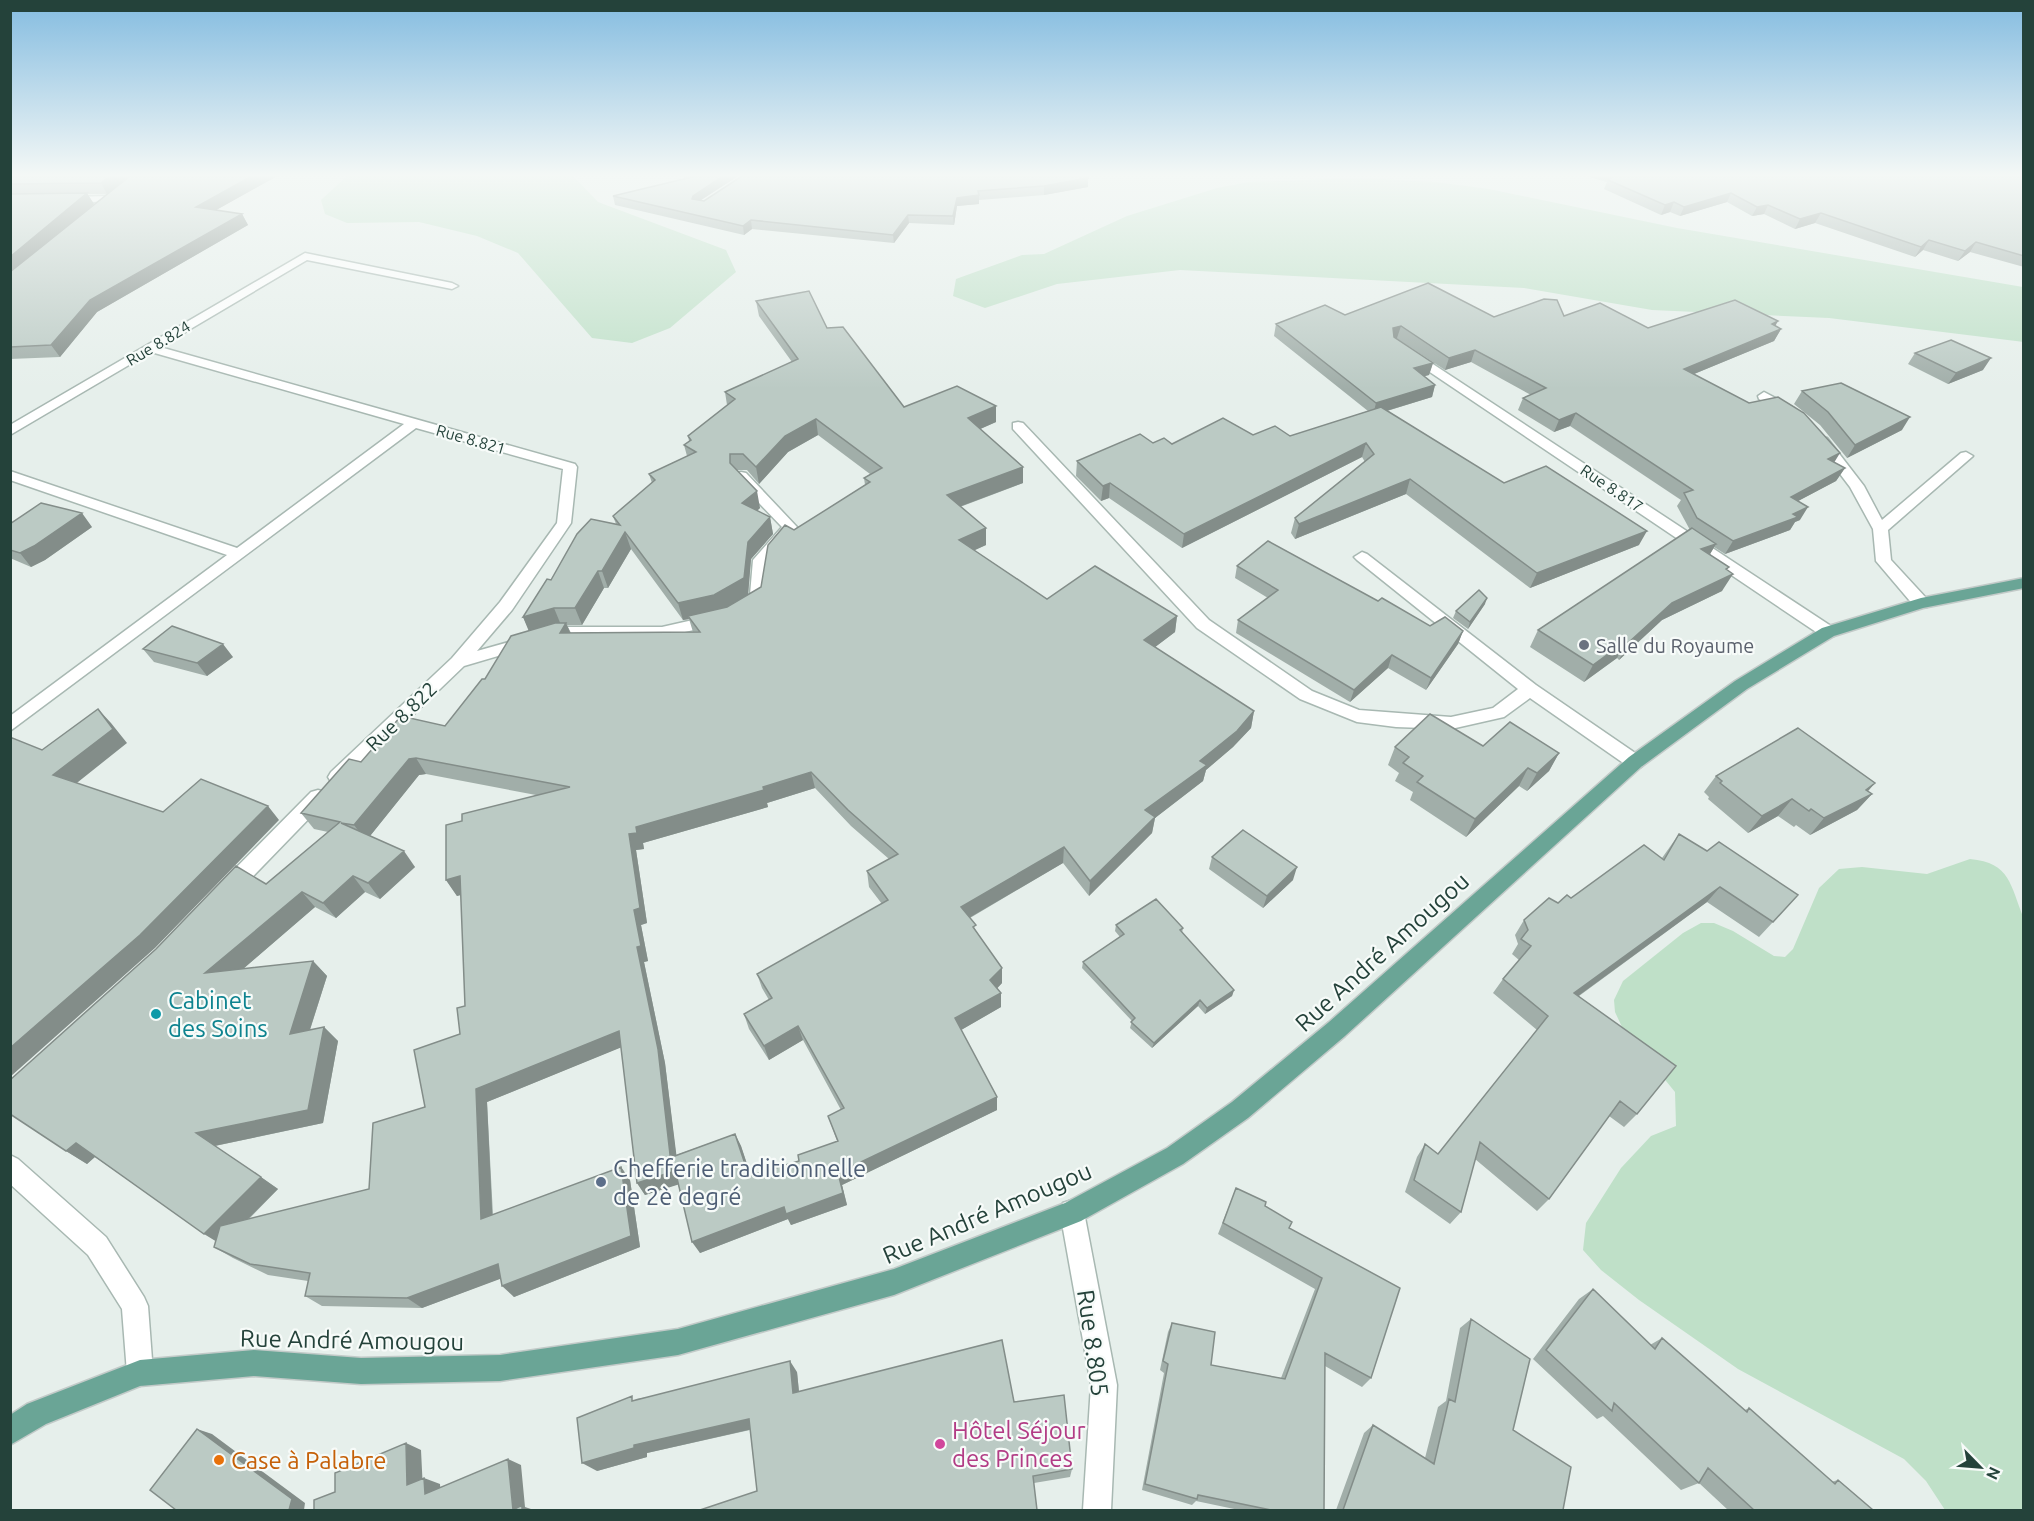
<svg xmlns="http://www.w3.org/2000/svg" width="2034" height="1521" viewBox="0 0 2034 1521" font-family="Ubuntu,sans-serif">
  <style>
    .green { fill: #bfe0c8 }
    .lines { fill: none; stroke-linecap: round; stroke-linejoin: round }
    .minor-casing { stroke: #a8b8b2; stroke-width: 3 }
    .primary-casing { stroke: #c2cac8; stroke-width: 3 }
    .minor { fill: #fff; fill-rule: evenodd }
    .primary { fill: #6aa596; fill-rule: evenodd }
    .wall { fill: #a1aea9; fill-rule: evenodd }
    .shaded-wall { fill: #838d89 }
    .building { fill: #bbcac4; stroke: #838d89; stroke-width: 1.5 }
    .worship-dot { fill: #6b7280; stroke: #f7fbf9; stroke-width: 2 }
    .culture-dot { fill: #0f9aa8; stroke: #f7fbf9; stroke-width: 2 }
    .service-dot { fill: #5c6f8a; stroke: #f7fbf9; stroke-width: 2 }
    .hotel-dot { fill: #d1479c; stroke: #f7fbf9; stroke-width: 2 }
    .food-dot { fill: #e8710a; stroke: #f7fbf9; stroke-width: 2 }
    .labels { text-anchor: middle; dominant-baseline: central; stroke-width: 4.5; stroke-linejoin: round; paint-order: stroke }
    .far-street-label { font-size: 16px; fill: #24423a; stroke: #f7fbf9 }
    .worship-label { font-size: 20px; fill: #5b616d; stroke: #f7fbf9; text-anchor: start }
    .street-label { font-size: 20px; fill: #24423a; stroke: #f7fbf9 }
    .near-street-label { font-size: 24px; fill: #24423a; stroke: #f7fbf9 }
    .near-culture-label { font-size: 24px; fill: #0d838f; stroke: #f7fbf9; text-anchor: start }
    .near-service-label { font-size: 24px; fill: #4e5e75; stroke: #f7fbf9; text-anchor: start }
    .near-hotel-label { font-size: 24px; fill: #b23c85; stroke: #f7fbf9; text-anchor: start }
    .near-food-label { font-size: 24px; fill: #c56008; stroke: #f7fbf9; text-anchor: start }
  </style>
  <rect width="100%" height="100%" fill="#e6efeb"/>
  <path class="green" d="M347,176H573L598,202L726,250L736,272L670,328L632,343L592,338L518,253L477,236L419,222L347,223L325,214L321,200Z
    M1361,178L1435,182L1489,189L1677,228L2023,287L2024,342L1829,318L1652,310L1524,288L1180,270L1057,284L985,308L953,296L956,279L1022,255L1044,254L1127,216L1217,188L1249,182Z
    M1970,859C2011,863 2010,885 2024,919L2023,1510H1945L1926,1481L1904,1459L1738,1369L1639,1300L1601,1270L1583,1250L1586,1223L1621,1168L1651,1136L1676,1126L1675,1092L1622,1027L1615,1012L1614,1000L1623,981L1683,933L1701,923H1714L1733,931L1774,956L1785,957L1793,949L1819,888L1839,869L1862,867L1927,874Z"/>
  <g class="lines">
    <defs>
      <path id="minor" d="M110,196L114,197V201L67,203L62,200L67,197Z
        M305,253L452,283L458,286L452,289L307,260L160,347L575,464L577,467L571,523L512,610L477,651L562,627H662L715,615L723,620L721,624L662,637H562L464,666L343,782H331L328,777L331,772L452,658L500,602L557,523L563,469L416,428L10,731V716L227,555L10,480V471L237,548L404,424L151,352L10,435V425Z
        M1413,351L1834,628L1836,632L1834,636H1822L1409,358L1407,355Z
        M1764,392L1794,408L1796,411L1789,415L1784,414L1759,399L1758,396Z
        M1018,422L1023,423L1209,620L1312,691L1359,710L1451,717L1493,708L1518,689L1357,560L1354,557L1362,552L1367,554L1536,685L1641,757L1644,762L1641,767H1629L1530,698L1504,717L1451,729L1396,727L1357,722L1300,699L1197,628L1013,429V423Z
        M1822,437L1827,438L1864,486L1882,520L1961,453L1966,452L1973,456L1888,530L1891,560L1927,599L1929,603L1927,607H1915L1876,561L1873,529L1850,487L1815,441Z
        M741,472L746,473L797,527L769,561L766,598L745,610L737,605L750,595L753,560L782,527L736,479V473Z
        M318,790L325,792L327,797L325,802L235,895L228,897L221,895L218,889L221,883L311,792Z
        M10,1155L18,1159L106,1237L144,1297L148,1306L153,1373L149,1382L140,1386L131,1382L127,1373L122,1309L88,1255L10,1184Z
        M1072,1200L1081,1203L1084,1212L1117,1385L1111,1510H1083L1091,1385L1060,1212L1063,1203Z"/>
      <path id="primary" d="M2024,578V588L1923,608L1834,636L1747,689L1641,767L1345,1036L1248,1118L1183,1164L1081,1221L894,1295L678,1355L500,1381L361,1384L254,1376L140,1386L46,1424L10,1445V1415L27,1404L140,1360L254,1350L361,1358L500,1355L678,1329L894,1269L1065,1203L1167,1148L1232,1102L1329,1022L1629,757L1735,681L1822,628L1921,598Z"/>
    </defs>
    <use href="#minor" class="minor-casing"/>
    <use href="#primary" class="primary-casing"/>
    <use href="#minor" class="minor"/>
    <use href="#primary" class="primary"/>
  </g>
  <path class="wall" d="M10,176H277L216,210L242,214L248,225L97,312L60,357L10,359ZM87,194H107L81,215L94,204Z
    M682,176H738L701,200L704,201L1088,178V187L1044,195L979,200V204L957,206L954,225L909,223L894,243L752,229L744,235L615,205L613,196L686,179Z
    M1586,176H2024V267L1970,252L1958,261L1923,250L1915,257L1815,223L1795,229L1764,214L1752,216L1727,202L1680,216L1670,212L1661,215L1604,189L1607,182Z
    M756,301L827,328L904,407L996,406V422L980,429L1023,467V483L960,507L986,528V545L974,550L1047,599L1177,616L1175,632L1155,647L1254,711L1251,728L1233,747L1206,770L1203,781L1155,818L1152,833L1089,896L1063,863L970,918L976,931L1002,968V983L997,988L1001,1007L961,1030L997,1097V1110L842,1185L847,1205L791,1225L788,1219L700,1253L678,1184L645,1195L637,1183L621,1047L487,1102L493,1215L621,1167L630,1180L640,1247L514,1297L501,1278L422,1308L322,1306L305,1296L308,1281L268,1275L233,1258L214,1247L216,1241L95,1157L87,1164L66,1151L266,884L328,832L314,829L301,813L361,762L445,726L485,679L529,630L523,617L551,580L616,524L613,516L652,483L649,474L687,456L684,445L689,441L688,436L727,405L725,392L792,362L759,316ZM818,435L870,474L864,478L865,485L794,530L761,587L725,608L748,595L751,559L773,534L770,517L757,511L760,508L737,470H747L759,484L788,452ZM631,549L683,620L689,619L693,632L571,633L567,625H582L604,588H608ZM426,774L536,795L462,821L446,880L457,896L461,895L465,1006L460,1034L425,1107L369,1189L249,1219L278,1189L215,1146L323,1123L338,1041L324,1027L310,1030L327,976L313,961L243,969L315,907L336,918L365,892L380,899L415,867L370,836L419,775ZM815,788L851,826L889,859L867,871L869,887L882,904L757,974L762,988L769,1000L744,1014L749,1029L769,1060L803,1040L841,1110L828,1116L837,1141L799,1161L751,1176L741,1146L735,1134L676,1155L665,1063L644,962L648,961L641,925L647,923L636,850L644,849L643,843L768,807L767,803Z
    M1345,315L1494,317L1564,316L1648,328L1776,326L1781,329L1774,341L1694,374L1834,462L1845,468L1836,481L1798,501L1800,520L1795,522L1790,530L1725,554L1714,547L1710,554L1727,570L1722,591L1662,620L1619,660L1617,658L1584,682L1530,647L1538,630L1690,530L1677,506L1681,500L1570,426L1554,432L1518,410L1523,398L1531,395L1471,362L1445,370L1396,338L1433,363L1429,375L1424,376L1435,385L1432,397L1387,411L1504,483L1639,545L1530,588L1406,494L1295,539L1291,533L1295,518L1365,462L1362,457L1182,548L1109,498L1101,501L1076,476L1077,461L1153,443L1172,444L1253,435L1290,436L1368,411L1274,336L1276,324Z
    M1915,353L1983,370L1948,384L1908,364Z
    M1802,391L1902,430L1847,458L1820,425L1794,404Z
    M10,524L92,527L45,560L31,567L10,558Z
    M1237,566L1378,601L1430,626L1463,631L1458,644L1426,690L1388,668L1350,702L1236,633L1238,620L1268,598L1235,578Z
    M1485,604L1468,629L1453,618L1456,611Z
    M143,649L233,657L207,676L154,662Z
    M1483,746L1559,753L1549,771L1527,791L1519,786L1466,837L1410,800L1413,792L1395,781L1399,773L1388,765L1395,747Z
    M1716,776L1875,783L1868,791L1872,794L1857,810L1810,835L1796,825L1794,827L1778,816L1748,833L1708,799L1709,797L1704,792Z
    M1679,834L1707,851L1798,895L1759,937L1707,902L1579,996L1637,1114L1624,1127L1609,1116L1549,1199L1537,1211L1475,1159L1461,1212L1450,1224L1405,1192L1417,1157L1425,1144L1438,1154L1537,1030L1493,993L1503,979L1519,960L1512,954L1518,944L1515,935L1524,920L1558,903L1662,858Z
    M1212,857L1293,880L1263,908L1209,869Z
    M1116,925L1183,928L1182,933L1234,990L1232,996L1205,1014L1198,1006L1152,1048L1130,1028L1132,1021L1082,968L1083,962L1120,937L1115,931Z
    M1236,1188L1265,1206L1289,1228L1400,1288L1371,1378L1362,1387L1325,1366L1324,1510H1239L1196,1501L1192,1505L1142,1490L1164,1373L1160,1370L1168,1332L1172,1323L1211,1365L1281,1378L1315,1289L1218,1234Z
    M1593,1289L1650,1345L1662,1338L1745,1410L1749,1408L1831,1482L1838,1480L1873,1510H1728L1699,1483L1681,1490L1603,1416L1597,1419L1533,1359L1579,1299Z
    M1471,1319L1513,1430L1563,1510H1336L1364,1433L1373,1425L1425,1458L1438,1407L1446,1401L1460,1328Z
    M797,1372L799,1391L1014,1402L1072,1469L1070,1477L1034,1483L757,1491L750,1430L647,1453V1457L597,1471L636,1399Z"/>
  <path class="shaded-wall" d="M110,176H131L107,194L101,183Z
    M252,176H277L202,218L196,207Z
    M723,176H738L695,204L692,199L693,196Z
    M1088,178V187L1044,195V186Z
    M87,193L94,204L10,276V257Z
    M1731,193L1727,202L1680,216L1684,207Z
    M979,195V204L957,206L954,225L953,216L957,198Z
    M1674,202L1670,212L1661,215L1665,205Z
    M1768,205L1764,214L1752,216L1757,207Z
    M1821,213L1815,223L1795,229L1800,219Z
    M242,214L248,225L97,312L60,357L51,345L90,300Z
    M908,215L909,223L894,243L893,235Z
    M751,220L752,229L744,235L743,226Z
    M1929,240L1923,250L1915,257L1921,247Z
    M1976,242L1970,252L1958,261L1965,251Z
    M1778,321L1772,332L1781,329L1774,341L1677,381L1684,369L1772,324Z
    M1401,326L1397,338L1390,340L1393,328Z
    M1475,350L1471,362L1445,370L1449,358Z
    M1991,358L1983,370L1948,384L1956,373Z
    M1433,363L1429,375L1410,380L1414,368Z
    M1435,385L1432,397L1373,415L1376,403Z
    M996,406V422L969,434L968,418Z
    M1576,413L1570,426L1554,432L1559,420Z
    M1910,417L1902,430L1847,458L1855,445Z
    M816,419L818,435L788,452L759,484L756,467L785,436Z
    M1366,443L1362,457L1182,548L1184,534Z
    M1840,453L1832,466L1828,459Z
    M1023,467V483L948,511L947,495Z
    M1845,468L1836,481L1783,509L1791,497Z
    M1410,479L1406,494L1295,539L1299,524Z
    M1110,483L1109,498L1101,501L1103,486Z
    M757,491L760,508L746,520L742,503Z
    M1808,507L1800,520L1795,522L1790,530L1725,554L1733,541Z
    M82,513L92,527L45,560L31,567L20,553Z
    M770,517L773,534L751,559L748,595L718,612L688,616L689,619L683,620L678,603L748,542Z
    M986,528V545L960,557L959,540Z
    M1647,531L1639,545L1530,588L1537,573Z
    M625,532L631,549L608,588L602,571Z
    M1716,544L1706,561L1701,549Z
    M1729,567L1721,579L1733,574L1722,591L1662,620L1619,660L1628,643L1672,603Z
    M598,571L604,588L582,625L575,608Z
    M1487,598L1485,604L1468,629L1470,622Z
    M554,608L561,625L530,634L523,617Z
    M1177,616L1175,632L1142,657L1144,640Z
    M566,623L573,639L560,633Z
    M1463,631L1458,644L1426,690L1431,678Z
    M1626,641L1617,658L1584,682L1593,665Z
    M223,644L233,657L207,676L197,663Z
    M1392,655L1388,668L1350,702L1354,690Z
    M98,709L111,723L127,743L68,790L53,775Z
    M1254,711L1251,728L1233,747L1206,770L1203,781L1155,818L1152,833L1089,896L1090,881L1145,810Z
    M1559,753L1549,771L1527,791L1537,773Z
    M416,758L426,774L419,775L366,841L354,825L409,759Z
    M1528,768L1519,786L1466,837L1475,819Z
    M811,772L815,788L767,803L768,807L643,843L644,849L636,850L647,923L641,925L648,961L644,962L665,1063L680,1184L645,1195L637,1183V947L634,910L629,834L636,827Z
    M1875,783L1859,801L1872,794L1857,810L1810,835L1824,818L1866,790Z
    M1792,799L1778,816L1748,833L1762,816Z
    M268,806L279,820L155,948L10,1077V1048Z
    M1064,847L1063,863L962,922L961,907Z
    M404,851L415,867L380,899L368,883Z
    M1297,867L1293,880L1263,908L1267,896Z
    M353,876L365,892L336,918L323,903Z
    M460,876L470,892L457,896L446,880Z
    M1720,887L1707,902L1563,1007L1574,993Z
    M302,892L315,907L221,988L205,973Z
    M313,961L327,976L304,1048L290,1034Z
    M1002,968V983L991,995L990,980Z
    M1234,990L1232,996L1205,1014L1207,1008Z
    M1001,993V1007L956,1033L955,1018Z
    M1200,1000L1198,1006L1152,1048L1154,1043Z
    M798,1026L803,1040L769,1060L764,1046Z
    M324,1027L338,1041L323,1123L214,1146L196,1133Z
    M619,1031L627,1045L487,1102L493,1230L481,1219L476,1089Z
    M997,1097V1110L842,1185L847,1205L791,1225L788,1219L700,1253L692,1242Z
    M735,1134L741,1146L755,1188L749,1176Z
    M76,1143L97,1155L87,1164L66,1151Z
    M621,1167L630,1180L640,1247L514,1297L502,1286Z
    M261,1177L278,1189L222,1245L204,1234Z
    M498,1264L511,1275L422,1308L407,1298Z
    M790,1361L797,1372L800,1403L793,1393Z
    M749,1419L757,1428L647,1453V1457L597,1471L582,1463L634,1445Z
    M197,1429L212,1434L305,1503L304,1510H289Z
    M406,1443L421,1450L423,1491L407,1485Z
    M508,1459L521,1465L525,1507L534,1510H513Z
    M424,1478L440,1484L441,1499L425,1494Z"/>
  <path class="building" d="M10,176H110L101,183L10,184Z
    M130,176H252L196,207L242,214L90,300L51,345L10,347V272Z
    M696,176H723L693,196L692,199L704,201L742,176H1086L1088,178L1044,186L978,191L979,195L957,198L953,216L908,215L893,235L751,220L743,226L613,196Z
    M1613,176H2024V256L1976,242L1965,251L1929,240L1921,247L1821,213L1800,219L1768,205L1757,207L1731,193L1684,207L1674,202L1665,205L1608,180Z
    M87,193L10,257V194Z
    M1428,283L1494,317L1544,299L1557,300L1564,316L1600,303L1648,328L1735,300L1778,321L1772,324L1781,329L1684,369L1749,403L1778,397L1804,413L1840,453L1828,459L1845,468L1791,497L1808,507L1793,514L1798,517L1733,541L1697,518L1684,493L1693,490L1576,413L1559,420L1523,398L1546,388L1475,350L1449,358L1401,326L1393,328L1394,337L1433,363L1414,368L1435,385L1376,403L1276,324L1325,305L1345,315Z
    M809,291L827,328L843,327L904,407L957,386L996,406L968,418L1023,467L947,495L986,528L959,540L1047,599L1095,566L1177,616L1144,640L1254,711L1237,731L1200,761L1207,765L1145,810L1155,817L1090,881L1064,847L961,907L976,925L973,927L1002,968L990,980L1001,993L955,1018L997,1097L838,1173L843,1193L786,1214L784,1207L692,1242L672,1157L735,1134L749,1176L799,1161L798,1155L838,1141L828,1116L844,1108L798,1026L764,1046L744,1014L772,998L757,974L888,900L867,871L898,854L848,810L811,772L763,787L764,790L636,827L637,833L629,834L640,908L634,910L641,946L637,947L658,1049L672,1172L637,1183L619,1031L476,1089L481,1219L621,1167L631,1236L502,1286L498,1264L407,1298L305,1296L310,1273L250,1264L214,1247L220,1226L369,1189L373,1123L425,1107L414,1050L460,1034L457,1008L465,1006L460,876L446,880V825L462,821V814L570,787L416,758L409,759L354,825L341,823L404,851L368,883L353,876L323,903L302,892L205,973L313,961L290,1034L324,1027L308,1110L196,1133L261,1177L204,1234L76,1143L66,1151L10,1114V1080L156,949L236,866L266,884L340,822L301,813L349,759L361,762L401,716L445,726L482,679H485L511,636L555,623H566L560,633L700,632L688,616L727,607L761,587L768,545L785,525L794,530L870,482L864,478L882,468L816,419L785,436L756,467L743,454H730V463L757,491L742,503L770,517L748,542L744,578L714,595L678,603L625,532L602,571H598L575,608H554L523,617L547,579L551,580L577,534L591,519L620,525L613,516L655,480L649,474L696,452L684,445L691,440L688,436L735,399L725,392L798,359L756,301Z
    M1951,340L1991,358L1956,373L1915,353Z
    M1841,383L1910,417L1855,445L1828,412L1802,391Z
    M1381,407L1504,483L1546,466L1647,531L1537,573L1410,479L1299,524L1295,518L1374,454L1366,443L1184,534L1110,483L1103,486L1077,461L1140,434L1153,443L1164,438L1172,444L1223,418L1253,435L1275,426L1290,436Z
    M41,503L82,513L34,546L20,553L10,550V524Z
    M1692,528L1716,544L1701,549L1729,567L1726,569L1733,574L1672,603L1628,643L1626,641L1593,665L1538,630Z
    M1268,541L1378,601L1382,598L1430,626L1445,617L1463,631L1431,678L1392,655L1354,690L1238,620L1278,590L1237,566Z
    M1479,590L1487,598L1470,622L1456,611Z
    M172,626L223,644L197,663L143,649Z
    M98,709L113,729L53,775L163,812L201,779L268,806L140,935L10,1048V737L42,750Z
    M1430,714L1483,746L1510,722L1559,753L1537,773L1528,768L1475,819L1417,782L1423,776L1403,763L1409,757L1395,747Z
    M1798,728L1875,783L1866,790L1872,794L1824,818L1811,809L1809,811L1792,799L1762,816L1720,783L1722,781L1716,776Z
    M1243,830L1297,867L1267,896L1212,857Z
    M1679,834L1707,851L1719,842L1798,895L1773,922L1720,887L1574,993L1676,1066L1637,1114L1620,1101L1549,1199L1480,1142L1461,1212L1414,1180L1425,1144L1438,1154L1548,1016L1503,979L1531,946L1521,939L1528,930L1524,920L1549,898L1558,903L1567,895L1571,898L1644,845L1664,860Z
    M1156,899L1183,928L1180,930L1234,990L1207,1008L1200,1000L1154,1043L1131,1022L1135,1018L1083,962L1124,934L1116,925Z
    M1236,1188L1266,1202L1265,1206L1292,1222L1289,1228L1400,1288L1371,1378L1325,1353L1324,1510H1271L1198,1495L1197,1499L1145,1484L1168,1364L1163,1361L1172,1323L1215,1332L1211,1365L1285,1379L1322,1278L1223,1223Z
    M1593,1289L1655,1349L1662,1338L1747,1412L1749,1408L1835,1484L1838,1480L1873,1510H1754L1708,1468L1699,1483L1614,1403L1612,1411L1546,1350Z
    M1471,1319L1530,1359L1513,1430L1571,1467L1563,1510H1343L1373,1425L1434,1464L1449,1399L1455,1402Z
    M1002,1340L1014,1402L1064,1395L1072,1469L1033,1476L1037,1510H700L757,1491L749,1419L634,1445V1448L582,1463L577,1418L632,1396V1401L790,1361L793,1393Z
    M197,1429L292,1499L289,1510H176L150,1490Z
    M406,1443L407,1485L424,1478L425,1494L508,1459L513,1510L522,1505V1510H314V1500L335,1492V1473Z"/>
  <linearGradient id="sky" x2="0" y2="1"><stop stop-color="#84bce0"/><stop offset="0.45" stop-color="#f4f8f6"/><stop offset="1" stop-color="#f4f8f6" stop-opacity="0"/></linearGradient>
  <rect width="2034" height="389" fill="url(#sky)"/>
  <circle class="worship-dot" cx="1584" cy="645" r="6"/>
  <circle class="culture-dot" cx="156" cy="1014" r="6"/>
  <circle class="service-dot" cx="601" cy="1182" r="6"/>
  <circle class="hotel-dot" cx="940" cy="1444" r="6"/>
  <circle class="food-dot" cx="219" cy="1460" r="6"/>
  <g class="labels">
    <g class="far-street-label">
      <text transform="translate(158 343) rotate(-31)">Rue 8.824</text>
      <text transform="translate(471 439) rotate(16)">Rue 8.821</text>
      <text transform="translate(1612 488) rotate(34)">Rue 8.817</text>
    </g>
    <g class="worship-label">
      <text x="1596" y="645">Salle du Royaume</text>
    </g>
    <g class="street-label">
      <text transform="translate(401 716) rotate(-44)">Rue 8.822</text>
    </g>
    <g class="near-street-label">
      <text transform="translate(1382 952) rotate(-42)">Rue André Amougou</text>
      <text transform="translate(987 1213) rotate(-23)">Rue André Amougou</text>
      <text transform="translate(352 1340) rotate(1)">Rue André Amougou</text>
      <text transform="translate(1093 1343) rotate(82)">Rue 8.805</text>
    </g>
    <g class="near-culture-label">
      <text x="168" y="1000">Cabinet<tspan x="168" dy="28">des Soins</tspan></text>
    </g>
    <g class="near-service-label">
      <text x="613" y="1168">Chefferie traditionnelle<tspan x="613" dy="28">de 2è degré</tspan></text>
    </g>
    <g class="near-hotel-label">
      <text x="952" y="1430">Hôtel Séjour<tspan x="952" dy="28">des Princes</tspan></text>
    </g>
    <g class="near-food-label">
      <text x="231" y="1460">Case à Palabre</text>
    </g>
  </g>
  <rect width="2034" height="1521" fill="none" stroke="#24423a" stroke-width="24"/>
  <g transform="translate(1980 1467) rotate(115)" stroke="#f7fbf9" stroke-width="4.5" paint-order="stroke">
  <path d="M0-4.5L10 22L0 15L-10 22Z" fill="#24423a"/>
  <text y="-9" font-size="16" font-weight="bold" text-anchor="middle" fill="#24423a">N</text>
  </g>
</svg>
